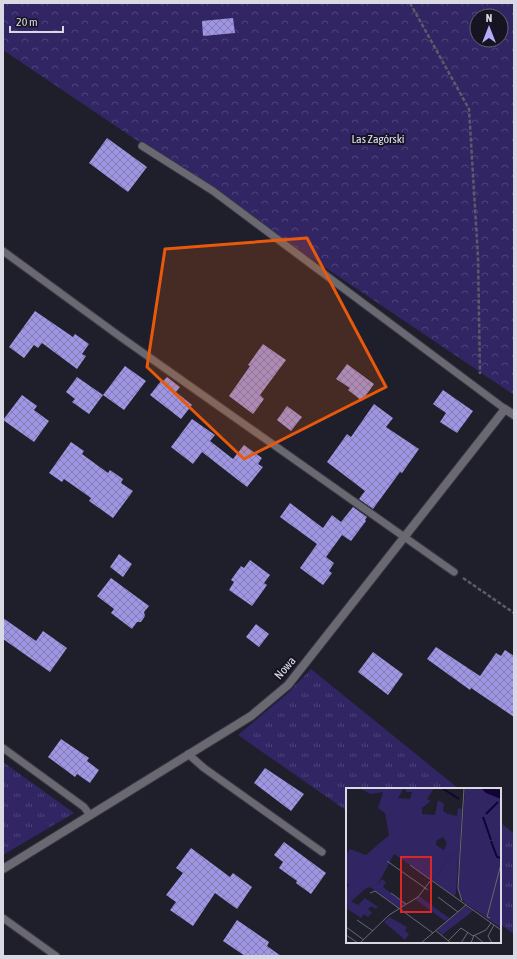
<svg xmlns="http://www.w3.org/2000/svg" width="517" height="959" viewBox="0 0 517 959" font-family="'Asap Condensed',sans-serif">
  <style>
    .grass { fill: url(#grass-tufts) }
    .forest { fill: url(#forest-crowns); fill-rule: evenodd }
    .building { fill: url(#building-cross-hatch) }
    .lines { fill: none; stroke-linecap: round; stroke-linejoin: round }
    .lane-casing { stroke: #393845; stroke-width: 9 }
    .street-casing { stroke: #393845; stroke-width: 10 }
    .path { stroke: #5c5b67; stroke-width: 2.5; stroke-dasharray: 4 2; stroke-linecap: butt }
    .lane { stroke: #6a6971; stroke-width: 7 }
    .street { stroke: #6a6971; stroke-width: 8 }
    .marked { fill: #e8590c; fill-opacity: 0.2; stroke: #e8590c; stroke-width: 3; stroke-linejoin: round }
    .labels { text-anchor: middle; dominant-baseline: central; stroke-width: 4; stroke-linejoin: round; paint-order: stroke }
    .park-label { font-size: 12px; fill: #e1e0f5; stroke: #161422 }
    .street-label { font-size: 12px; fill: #d9d9e3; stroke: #161422 }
    .inset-river { fill: none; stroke: #110333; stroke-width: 2 }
    .inset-road { fill: none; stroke: #696975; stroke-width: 1 }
    .view { fill: #d62828; fill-opacity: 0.15; stroke: #d62828; stroke-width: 2 }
    .inset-edge { fill: none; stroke: #d9d9e3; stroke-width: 2 }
  </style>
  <defs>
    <pattern id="grass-tufts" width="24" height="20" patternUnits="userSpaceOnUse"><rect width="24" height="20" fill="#312564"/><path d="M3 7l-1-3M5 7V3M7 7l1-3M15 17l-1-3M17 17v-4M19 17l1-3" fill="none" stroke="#4e447a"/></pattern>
    <pattern id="forest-crowns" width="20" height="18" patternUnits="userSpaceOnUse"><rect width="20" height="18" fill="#312564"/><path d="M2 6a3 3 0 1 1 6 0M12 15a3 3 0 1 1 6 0" fill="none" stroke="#4e447a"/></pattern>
    <pattern id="building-cross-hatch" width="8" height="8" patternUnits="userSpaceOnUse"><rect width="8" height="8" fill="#9e96e2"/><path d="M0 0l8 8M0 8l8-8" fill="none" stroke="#827cb3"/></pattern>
  </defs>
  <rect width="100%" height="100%" fill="#1f1e2b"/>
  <path class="grass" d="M311,669L459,789H347V811L238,735L288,693Z
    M3,762L74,813L3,855Z
    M500,822L514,834V934L500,924Z"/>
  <path class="forest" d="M3,3H514V395L3,50ZM477,16H501V40H477Z"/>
  <path class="building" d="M233,18L235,33L203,36L202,21Z
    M107,138L147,167L128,192L89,163Z
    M35,311L73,337L75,334L89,344L82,354L86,356L77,369L42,343L38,348L34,345L24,358L9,347Z
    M263,344L286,360L260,395L264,399L253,414L229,396L250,366L248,365Z
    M347,364L374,384L362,401L348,390L350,388L336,379Z
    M125,366L146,381L124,410L103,395Z
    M77,377L103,395L89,414L72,402L75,399L66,392Z
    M167,377L180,387L176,392L192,405L181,419L150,395L161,381L162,382Z
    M443,390L473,411L457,433L440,422L446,413L433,404Z
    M22,395L37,406L34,410L49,421L34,442L3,420Z
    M374,404L393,418L386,427L419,449L402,473L400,472L373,509L359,499L365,491L327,462L347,434L351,437Z
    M287,406L302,417L291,431L277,420Z
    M192,419L215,435L210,441L233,459L244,445L262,458L258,464L263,467L247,487L202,452L193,464L171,447Z
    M71,442L84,451L82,454L108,473L110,470L123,479L121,483L133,491L113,518L89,501L91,498L64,479L62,482L49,473Z
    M290,503L323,528L332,515L341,522L353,507L367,517L365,520L366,521L351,541L342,535L326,557L334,563L329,571L332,573L323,585L300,568L317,544L280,517Z
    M119,554L132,564L123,577L110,567Z
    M250,560L270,575L264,583L267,585L252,606L229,590L234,582L231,580L241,566L244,568Z
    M111,578L149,606L144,612L145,616L141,622H137L132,629L111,613L114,609L97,596Z
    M3,618L36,641L43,631L67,648L50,672L3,639Z
    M256,624L269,634L259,647L246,637Z
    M436,647L480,676L496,653L501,656L505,650L514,656V717L471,688L470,690L427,659Z
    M373,652L403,674L388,695L358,672Z
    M61,739L89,758L87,761L99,770L90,783L77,774L75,777L48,757Z
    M265,768L304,794L291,811L254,783Z
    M284,842L326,873L311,894L296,883L297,881L279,868L283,862L274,855Z
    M191,848L230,877L233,873L252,887L237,909L215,893L193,926L170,910L176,902L166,895L183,873L176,868Z
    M237,920L269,942L267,946L281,956H245L223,941Z"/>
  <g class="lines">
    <defs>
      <path id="lane" d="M142,146L213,191L505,409
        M3,251L122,338L454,572
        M3,748L84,807L90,815
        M188,754L204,768L322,852
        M3,918L56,956"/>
      <path id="street" d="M3,869L251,716L288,685L505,409L514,415"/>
    </defs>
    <use href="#lane" class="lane-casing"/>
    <use href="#street" class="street-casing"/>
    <path class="path" d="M410,3L469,109L478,257L480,374
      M463,578L514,613"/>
    <use href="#lane" class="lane"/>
    <use href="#street" class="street"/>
  </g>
  <path class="marked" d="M307,238L386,387L244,459L147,367L165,249Z"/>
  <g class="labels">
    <g class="park-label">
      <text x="378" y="139">Las Zagórski</text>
    </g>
    <g class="street-label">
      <text transform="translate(285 668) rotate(-49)">Nowa</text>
    </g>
  </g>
  <g transform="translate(346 788)">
    <rect width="155" height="155" fill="#1f1e2b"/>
    <path d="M155,74V140L138,128L140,121L143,120ZM36,91L40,94L37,99L60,116L53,120L24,99L32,96ZM73,108L85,117L103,130L99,133L69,111ZM19,110L32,119L30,121L25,118L22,121L26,125L22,129L18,126L15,130L0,120L4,113L12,117ZM43,129L61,139L59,143L63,146L59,152L38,134Z" fill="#312564"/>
    <path d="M13,0H58L52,10L64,11L66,4H60L59,0H88L81,11L85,13L76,20V26L89,27L92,12L98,16L97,23L102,26L111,28L112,20L116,21L111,106L112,69L107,65L87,93L48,66L32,96L19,101L0,118V100L3,98L0,92V67L4,61L20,67L43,47L39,25L32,20L37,4L25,6ZM97,49L101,55L98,62L90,57V53ZM119,0H135L155,11V74L143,120L140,121L138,128L119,115L112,104ZM155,77V93L150,101L155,105V117H145Z" fill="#312564" fill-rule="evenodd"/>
    <path d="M144,10L155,14V21L144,16L141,11Z" fill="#312564"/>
    <path d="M107,65L112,69L110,106L108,108L87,93ZM120,118L127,123L96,147L91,141Z" fill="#312564"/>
    <path d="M135,0L155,2V11L140,5Z" fill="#110333"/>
    <path class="inset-river" d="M96,0L113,11M140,26L152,14M137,29L145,52M145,53L151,69L155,70"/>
    <path class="inset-road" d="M41,73L82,102M64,77L155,142M24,105L29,103L87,145M45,105L60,116M92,109L112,124M116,113L112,100L118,0M144,130L141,129L155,76M11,132L27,143M0,139L18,152M89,142L105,155M0,147L12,155M102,153L115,140L127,148L140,142L145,135M14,155L43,127L72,109L85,92M75,155L120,117M115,155L122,144M125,155L128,147L138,155M146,155L142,148L148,137"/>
    <path class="view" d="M55,69H85V124H55Z"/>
    <rect width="155" height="155" class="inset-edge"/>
  </g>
  <rect width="517" height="959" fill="none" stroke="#d9d9e3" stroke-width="8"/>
  <g transform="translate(489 28)"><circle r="19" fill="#161422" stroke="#64636f"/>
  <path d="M0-3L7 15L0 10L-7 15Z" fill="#b4acf9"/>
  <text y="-6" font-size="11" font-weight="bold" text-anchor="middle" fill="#d9d9e3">N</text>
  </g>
  <path d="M10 26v6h53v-6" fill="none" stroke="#d9d9e3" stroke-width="2"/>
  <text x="16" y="26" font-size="12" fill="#d9d9e3" stroke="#161422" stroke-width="3" paint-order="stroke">20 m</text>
</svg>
